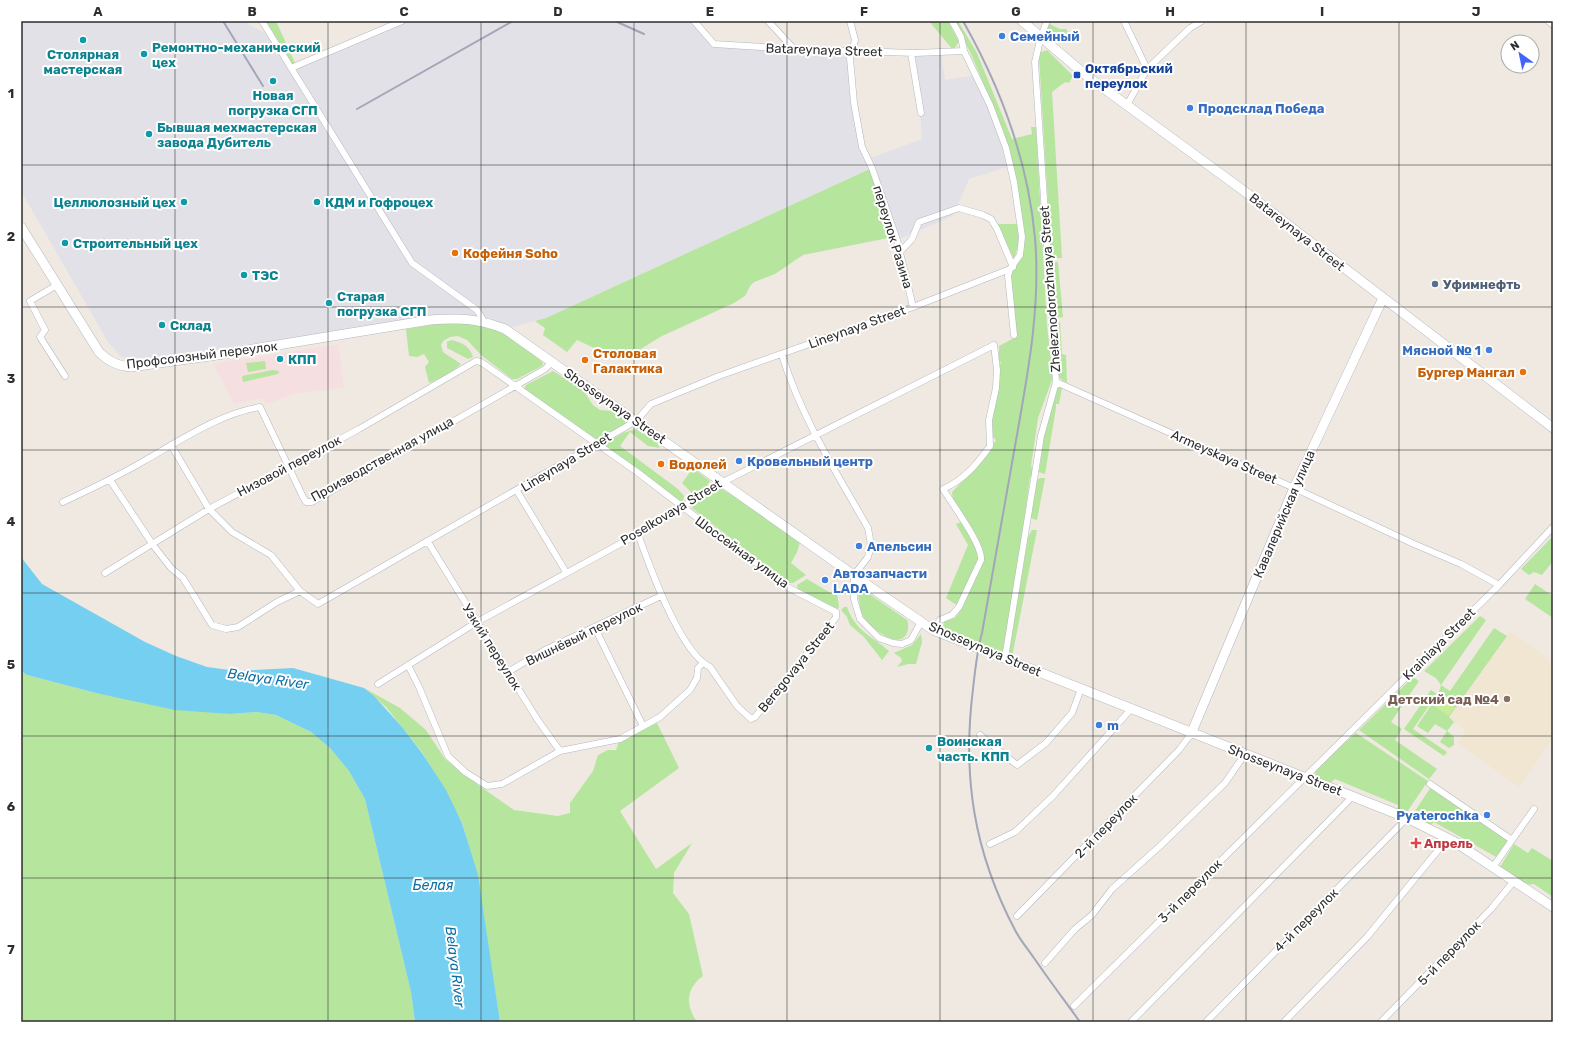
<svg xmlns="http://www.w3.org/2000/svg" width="1574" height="1043" viewBox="0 0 1574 1043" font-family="Rubik,sans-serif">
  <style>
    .industrial { fill: #e3e1e8 }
    .education { fill: #f0e6d1 }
    .medical { fill: #f5dfe0 }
    .green { fill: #b6e59e }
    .pitch { fill: #c9ec9a }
    .water { fill: #75cff0 }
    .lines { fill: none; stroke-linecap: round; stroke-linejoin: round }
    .street-casing { stroke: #b4b7c1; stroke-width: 7 }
    .secondary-casing { stroke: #b4b7c1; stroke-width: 10 }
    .street { stroke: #fff; stroke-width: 6 }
    .secondary { stroke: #fff; stroke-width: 9 }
    .rail { stroke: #a3a6b8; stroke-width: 2 }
    .grid { fill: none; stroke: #2e2e2e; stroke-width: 1; stroke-opacity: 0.55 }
    .shop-dot { fill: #3f7fe0; stroke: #fff; stroke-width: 1.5 }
    .culture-dot { fill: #0f9aa8; stroke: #fff; stroke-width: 1.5 }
    .transit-dot { fill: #1a4fb4; stroke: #fff; stroke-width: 1.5 }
    .food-dot { fill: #e8710a; stroke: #fff; stroke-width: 1.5 }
    .service-dot { fill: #5c6f8a; stroke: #fff; stroke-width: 1.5 }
    .education-dot { fill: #8d6e63; stroke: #fff; stroke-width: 1.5 }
    .health-dot { fill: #e0444e; stroke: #fff; stroke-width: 1.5 }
    .labels { text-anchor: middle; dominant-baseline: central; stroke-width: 4; stroke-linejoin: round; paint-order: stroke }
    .shop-label { font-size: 13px; font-weight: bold; fill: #366cbe; stroke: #fff; text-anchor: start }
    .culture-label { font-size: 13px; font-weight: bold; fill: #0d838f; stroke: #fff; text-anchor: start }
    .street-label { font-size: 13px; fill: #2e2e2e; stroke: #fff }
    .transit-label { font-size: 13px; font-weight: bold; fill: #164399; stroke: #fff; text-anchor: start }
    .food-label { font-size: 13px; font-weight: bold; fill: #c56008; stroke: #fff; text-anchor: start }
    .service-label { font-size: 13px; font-weight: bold; fill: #4e5e75; stroke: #fff; text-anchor: start }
    .education-label { font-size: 13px; font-weight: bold; fill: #785e54; stroke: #fff; text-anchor: end }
    .health-label { font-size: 13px; font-weight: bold; fill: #be3a42; stroke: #fff; text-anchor: start }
    .water-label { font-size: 14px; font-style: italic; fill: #0d6fa3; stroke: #fff }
    .neatline { fill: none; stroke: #2e2e2e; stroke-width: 1.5 }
    .grid-label { font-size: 13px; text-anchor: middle; font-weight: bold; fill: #2e2e2e }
  </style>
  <rect width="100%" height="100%" fill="#efe9e1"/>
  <path class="industrial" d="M21,21H248L249,25L270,35L291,68L402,21H694L715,44L852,51L854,103L868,159L922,139L915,53H941L945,80L976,75L1010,166L969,179L953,216L897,240L872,168L546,318L505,329L430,320L145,358L127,359L120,356L108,342L21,191Z"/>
  <path class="education" d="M1510,631L1553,662V738L1519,787L1457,743L1466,730L1449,718Z"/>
  <path class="medical" d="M338,344L344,388L297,393L266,404L262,398L234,404L213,364Z"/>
  <path class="green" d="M266,21H276L295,63L292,64Z
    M929,21H948L959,42L953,50Z
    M954,21H958L977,53L1012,139L1032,134L1031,127H1036L1047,326L1053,377L1038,418L1031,466L1033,470L1032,477H1030L1017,574L1002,654L948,631L943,628L944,622L955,618L959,613L983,552C977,533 952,510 952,492L983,460L996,440L993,437L991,430L999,367L1001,362L999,361V346L1016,337L1011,275L1020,259L1024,245L1007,145L1003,130L971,54Z
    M1050,24L1060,29H1066L1069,33L1060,40L1057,39L1046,27L1047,25Z
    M1047,50L1073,76L1069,83L1065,82L1052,92L1062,258H1052L1051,253L1039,57L1041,52Z
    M872,168L897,240L888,238L803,255L775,274L754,282L750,286L745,296L734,303L660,337L633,354L605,353L577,340L567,352L543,335L545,328L535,321L546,318Z
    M997,224H1018L1019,243L1014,259Z
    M1058,262L1063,317L1054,318L1050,263Z
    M450,322L483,325L504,334L539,359L543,363L542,366L517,379H512L481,355L467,340L458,336L450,337L443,341L441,345L443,352L461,364L448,375L429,383L425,367L429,362L424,354L417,357L409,356L406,329Z
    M1060,322L1062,354L1066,355L1067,383L1058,377L1054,324Z
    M451,340C461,342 470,346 473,357L468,359L447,348V342Z
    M265,361L266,369L248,372L246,363Z
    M273,370L279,371L278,374L243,382L242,376Z
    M553,371L583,390L593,405L600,410L612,411L625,419V426L598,440H594L524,389L526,385Z
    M1060,386L1062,388L1059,404H1056V408L1045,474L1039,472L1044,435L1057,388Z
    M636,429L656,442L660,448L648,446L630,432L620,446L678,489L684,496L683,501L681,502L602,445L623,433Z
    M695,470L710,481L704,490L693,494L682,483L691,471Z
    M1040,478H1045L1037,520L1030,518L1036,481Z
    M718,489H722L733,496L800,542L797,552L791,563L806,575L793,583H788L692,508L694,503Z
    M961,522L979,552L980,557L957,604H955L946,598L968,545L956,524Z
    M1032,530H1037L1012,657L1009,652L1028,537Z
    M1553,536V561L1542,575L1534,572L1529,575L1521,569Z
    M807,579L834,595L837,593L839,607L837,610L798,590L797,585Z
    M1535,584L1553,596V618L1525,599Z
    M858,586L907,620C911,630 905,643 893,639C883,637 868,625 863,616C859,607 858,595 858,586Z
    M844,607H847C856,632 871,635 889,651L882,660L864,637L850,625L847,617L841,610Z
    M1480,616L1486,620L1441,685L1450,691L1494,628L1507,636L1449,717L1454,722L1447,731L1454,737V745L1449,748L1440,742L1447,731L1435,724L1428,733L1417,726L1438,695L1441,685L1436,678L1424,671Z
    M921,634L922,642L916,664H908L897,667L902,661L901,658L894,653L912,645Z
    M21,671L27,675L96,693L231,714L257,712L276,715L311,732L330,748L349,771L365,799L411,992L415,1022H21Z
    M1413,677L1419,681L1391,722L1402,729L1395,740L1437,769L1429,779L1359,730Z
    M364,688L400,708L426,730L445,759L478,785L514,810L558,816L570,813V803L593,771L598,755L608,750H616L619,741L657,723L679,768L620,811L656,869L692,843L674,873L673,893L689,914L703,976C686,988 685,1005 697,1022H500L477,875L462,822L422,752L386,707Z
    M1431,690L1437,694L1413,729L1447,752L1444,756L1404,729Z
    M1356,733L1428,781L1407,812L1405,813L1397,809L1398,805L1335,779L1329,784L1315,777L1316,768Z
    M1431,787L1509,841L1498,858L1434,822L1431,825L1416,819L1415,811Z
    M1514,844L1528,853L1532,848L1553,861V897L1534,884L1524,885L1500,867Z"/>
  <path class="pitch" d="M1439,696L1455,707L1448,716L1433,705Z"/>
  <path class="water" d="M21,557L42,584L145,642L176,656L207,667L237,671L293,668L364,688L375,697L402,727L422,753L446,790L462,823L478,875L500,1022H415L411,992L365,799L349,771L330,748L311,732L276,715L257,712L231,714L175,710L96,693L27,675L21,671Z"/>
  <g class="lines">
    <defs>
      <path id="street" d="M262,21L412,263L477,310L483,320
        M694,21L714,44L794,49L915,53L964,51
        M768,21L794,49
        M850,21L855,40L850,58L854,103L862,147L872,168L897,240L913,307
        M952,21L961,37L964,51L990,105L1006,148L1014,182L1022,237L1020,255L1010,269L1008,276L1014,335
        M1124,21L1147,69
        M1548,21L1553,25
        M911,53L921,113
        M291,68L402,21
        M1127,105L1147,69L1190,28L1202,21
        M900,252L912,239L919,222L959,208L983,215L991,219L997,229L1013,267
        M57,285L30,301L45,330L40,337L65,376
        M782,355C801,417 836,472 868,528L871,545L868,557L854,575V599L860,619L879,638L893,643L902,644L911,640L921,622
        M1056,382L1294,488L1414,544L1461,564L1499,585
        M171,445L209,509L232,532L271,555L300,591L318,604L636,421L651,404L719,376L913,307L1010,269
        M110,480L153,545L171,568L183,578L212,625L226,629L238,627L277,602L300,591
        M517,491L566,572
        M63,502C91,489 118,476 144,461C179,441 221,413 260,407L303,497L306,502H312L545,369L552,362
        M428,542L537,719L560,751
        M105,573L209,509L359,429L476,361L481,362L637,472L789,588L836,612V617L831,624L755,717L751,719L737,706L710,667C680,653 649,565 638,534
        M595,628L643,726
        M1005,658L1041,436L1056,382L1035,62L1041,36L1047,21
        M408,665L419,687L448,756L465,772L487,786L502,784L560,751L620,739L660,717L690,690L697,678L698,668L703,663
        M508,672L545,650L661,596
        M378,684L477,622L638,534L723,482L994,345L997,370L996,388L989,420L990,446C977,464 964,480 943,489C952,504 983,545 981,560L959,607L952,615L940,620L933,630
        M980,735L1017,765L1046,743L1072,713L1081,689
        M1430,784L1512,840
        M990,844L1015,832L1053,796L1132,708
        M1493,867L1534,809
        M1017,916L1179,750L1191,734
        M1045,963L1075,929L1092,915L1112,889L1160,846L1225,783L1245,754
        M1074,1006L1499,585L1553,527
        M1131,1022L1353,796
        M1206,1022L1407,818
        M1284,1022L1367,937L1448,838
        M1381,1022L1491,909L1514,881"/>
      <path id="secondary" d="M1022,21L1087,76L1244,191L1553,428
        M21,227L99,352C108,361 116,365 130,367L217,355L430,320C460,318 476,318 505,329L879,593L933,630L1407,818L1455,842L1553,907
        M1191,734L1294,488L1383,298"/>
    </defs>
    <use href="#street" class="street-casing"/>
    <use href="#secondary" class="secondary-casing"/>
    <use href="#street" class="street"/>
    <use href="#secondary" class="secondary"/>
    <path class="rail" d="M223,21L263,86
      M615,21L644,34
      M963,21C1001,88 1028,161 1035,238C1041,308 1027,378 1015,446C1004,508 993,570 982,633C977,651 975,670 973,689C962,777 974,852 1015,930C1020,940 1028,949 1034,958C1049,980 1065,1001 1080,1022
      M357,109L513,21"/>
  </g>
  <path class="grid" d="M175,21V1022M328,21V1022M481,21V1022M634,21V1022M787,21V1022M940,21V1022M1093,21V1022M1246,21V1022M1399,21V1022M21,165H1553M21,307H1553M21,450H1553M21,593H1553M21,736H1553M21,878H1553"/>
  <g class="shop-dot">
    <circle cx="1002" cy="36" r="4"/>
    <circle cx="1190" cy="108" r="4"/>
    <circle cx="1489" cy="350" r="4"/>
    <circle cx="739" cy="461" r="4"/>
    <circle cx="859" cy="546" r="4"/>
    <circle cx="825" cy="580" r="4"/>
    <circle cx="1099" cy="725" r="4"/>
    <circle cx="1487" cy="815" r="4"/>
  </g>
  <g class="culture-dot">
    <circle cx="83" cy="40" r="4"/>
    <circle cx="144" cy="54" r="4"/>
    <circle cx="273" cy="81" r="4"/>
    <circle cx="149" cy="134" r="4"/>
    <circle cx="184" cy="202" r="4"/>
    <circle cx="317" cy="202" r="4"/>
    <circle cx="65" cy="243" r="4"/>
    <circle cx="244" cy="275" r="4"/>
    <circle cx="329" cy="303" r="4"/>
    <circle cx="162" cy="325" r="4"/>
    <circle cx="280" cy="359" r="4"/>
    <circle cx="929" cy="748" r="4"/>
  </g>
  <rect class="transit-dot" x="1073" y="71" width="8" height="8" rx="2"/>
  <g class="food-dot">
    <circle cx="455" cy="253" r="4"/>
    <circle cx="585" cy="360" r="4"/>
    <circle cx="1523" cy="372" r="4"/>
    <circle cx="661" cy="464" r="4"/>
  </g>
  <circle class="service-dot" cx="1435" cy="284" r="4"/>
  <circle class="education-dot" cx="1507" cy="699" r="4"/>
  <path class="health-dot" d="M1414 837h4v4h4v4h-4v4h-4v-4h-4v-4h4z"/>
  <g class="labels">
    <g class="shop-label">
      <text x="1010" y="36">Семейный</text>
      <text x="1198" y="108">Продсклад Победа</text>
      <text x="1481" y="350" text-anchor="end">Мясной № 1</text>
      <text x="747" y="461">Кровельный центр</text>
      <text x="867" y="546">Апельсин</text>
      <text x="833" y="573">Автозапчасти<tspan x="833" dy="15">LADA</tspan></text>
      <text x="1107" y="725">m</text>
      <text x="1479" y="815" text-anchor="end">Pyaterochka</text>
    </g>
    <g class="culture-label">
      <text x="152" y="47">Ремонтно-механический<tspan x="152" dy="15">цех</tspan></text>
      <text x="83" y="54" text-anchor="middle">Столярная<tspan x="83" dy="15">мастерская</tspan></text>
      <text x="273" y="95" text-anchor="middle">Новая<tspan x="273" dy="15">погрузка СГП</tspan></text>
      <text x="157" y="127">Бывшая мехмастерская<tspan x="157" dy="15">завода Дубитель</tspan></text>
      <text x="176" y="202" text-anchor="end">Целлюлозный цех</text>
      <text x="325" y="202">КДМ и Гофроцех</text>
      <text x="73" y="243">Строительный цех</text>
      <text x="252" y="275">ТЭС</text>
      <text x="337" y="296">Старая<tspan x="337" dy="15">погрузка СГП</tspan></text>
      <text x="170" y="325">Склад</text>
      <text x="288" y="359">КПП</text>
      <text x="937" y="741">Воинская<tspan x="937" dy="15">часть. КПП</tspan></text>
    </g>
    <g class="street-label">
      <text transform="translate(824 50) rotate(2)">Batareynaya Street</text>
      <text transform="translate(1297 232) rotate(38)">Batareynaya Street</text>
      <text transform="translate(893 237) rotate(73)">переулок Разина</text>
      <text transform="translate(1050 289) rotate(-94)">Zheleznodorozhnaya Street</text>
      <text transform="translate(857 327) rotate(-20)">Lineynaya Street</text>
      <text transform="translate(202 355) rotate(-7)">Профсоюзный переулок</text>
      <text transform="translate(615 406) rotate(35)">Shosseynaya Street</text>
      <text transform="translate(1224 457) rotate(24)">Armeyskaya Street</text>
      <text transform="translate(382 459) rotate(-29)">Производственная улица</text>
      <text transform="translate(566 462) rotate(-31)">Lineynaya Street</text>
      <text transform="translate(289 466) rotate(-28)">Низовой переулок</text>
      <text transform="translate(671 512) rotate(-31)">Poselkovaya Street</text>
      <text transform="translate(1284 514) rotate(-67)">Кавалерийская улица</text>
      <text transform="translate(742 552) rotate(36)">Шоссейная улица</text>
      <text transform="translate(584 634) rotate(-26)">Вишнёвый переулок</text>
      <text transform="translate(1439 644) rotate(-45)">Krainiaya Street</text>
      <text transform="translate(492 647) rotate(58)">Узкий переулок</text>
      <text transform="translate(985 649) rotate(23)">Shosseynaya Street</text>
      <text transform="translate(796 667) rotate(-51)">Beregovaya Street</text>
      <text transform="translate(1285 770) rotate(21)">Shosseynaya Street</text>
      <text transform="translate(1106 826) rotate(-46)">2-й переулок</text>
      <text transform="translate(1190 891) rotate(-45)">3-й переулок</text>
      <text transform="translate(1306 920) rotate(-45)">4-й переулок</text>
      <text transform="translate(1449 953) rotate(-46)">5-й переулок</text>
    </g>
    <g class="transit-label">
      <text x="1085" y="68">Октябрьский<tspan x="1085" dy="15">переулок</tspan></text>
    </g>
    <g class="food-label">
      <text x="463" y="253">Кофейня Soho</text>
      <text x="593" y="353">Столовая<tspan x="593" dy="15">Галактика</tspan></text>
      <text x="1515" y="372" text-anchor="end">Бургер Мангал</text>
      <text x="669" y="464">Водолей</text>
    </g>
    <g class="service-label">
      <text x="1443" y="284">Уфимнефть</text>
    </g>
    <g class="education-label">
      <text x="1499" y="699">Детский сад №4</text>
    </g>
    <g class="health-label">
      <text x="1424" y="843">Апрель</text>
    </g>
    <g class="water-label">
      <text transform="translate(268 679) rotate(8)">Belaya River</text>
      <text x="433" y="885">Белая</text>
      <text transform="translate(455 967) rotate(83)">Belaya River</text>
    </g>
  </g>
  <rect width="1574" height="1043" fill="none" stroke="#ffffff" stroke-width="44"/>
  <g transform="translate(1520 54) rotate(327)"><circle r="19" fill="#ffffff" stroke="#ababab"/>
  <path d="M0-3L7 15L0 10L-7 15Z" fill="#4264fb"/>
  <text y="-6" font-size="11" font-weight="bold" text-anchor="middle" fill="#2e2e2e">N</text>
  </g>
  <rect x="22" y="22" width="1530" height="999" class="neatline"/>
  <g class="grid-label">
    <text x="98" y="16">A</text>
    <text x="252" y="16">B</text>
    <text x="404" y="16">C</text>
    <text x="558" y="16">D</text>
    <text x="710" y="16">E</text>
    <text x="864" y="16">F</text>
    <text x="1016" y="16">G</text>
    <text x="1170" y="16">H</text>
    <text x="1322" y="16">I</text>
    <text x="1476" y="16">J</text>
    <text x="11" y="98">1</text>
    <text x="11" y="241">2</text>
    <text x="11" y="383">3</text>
    <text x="11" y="526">4</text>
    <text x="11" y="669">5</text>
    <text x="11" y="811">6</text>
    <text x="11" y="954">7</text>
  </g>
</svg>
